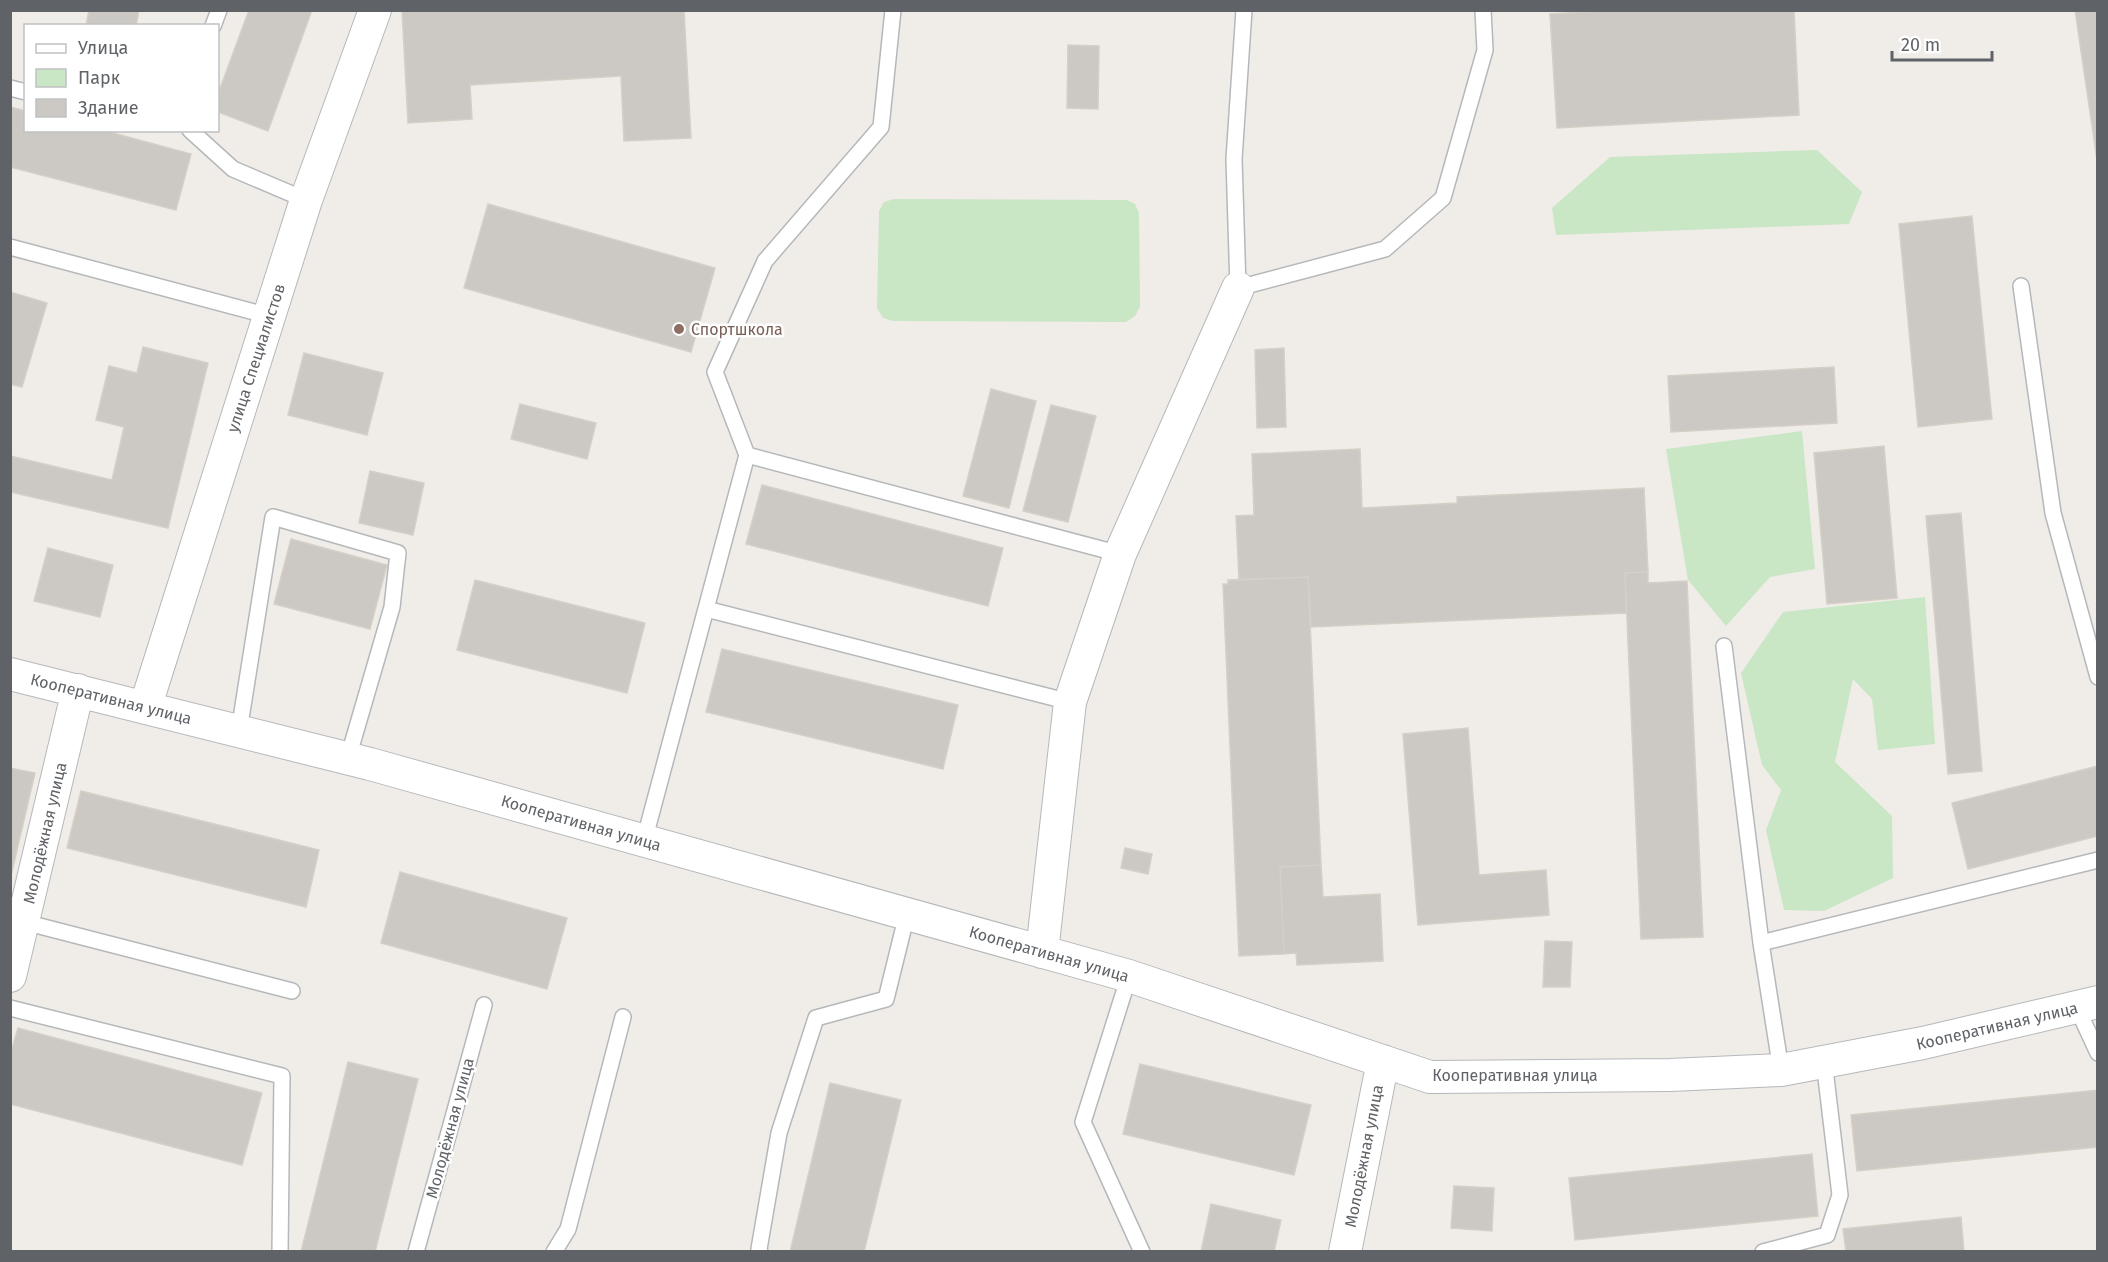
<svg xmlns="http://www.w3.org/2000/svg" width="2108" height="1262" viewBox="0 0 2108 1262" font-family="'Fira Sans',sans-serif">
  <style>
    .green { fill: #c9e6c5 }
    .building { fill: #ccc8c4; stroke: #d5cfc6; stroke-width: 1.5 }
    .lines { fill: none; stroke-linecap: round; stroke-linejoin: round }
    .lane-casing { stroke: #b5b8bb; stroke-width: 18 }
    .street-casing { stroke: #b5b8bb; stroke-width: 34 }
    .lane { stroke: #fff; stroke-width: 15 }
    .street { stroke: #fff; stroke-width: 32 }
    .education-dot { fill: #8d6e63; stroke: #fff; stroke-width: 2 }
    .labels { text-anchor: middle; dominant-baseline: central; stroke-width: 5; stroke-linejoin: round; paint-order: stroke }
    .education-label { font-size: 16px; fill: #785e54; stroke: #fff; text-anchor: start }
    .street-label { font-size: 16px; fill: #5f6367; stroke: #fff }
  </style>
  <rect width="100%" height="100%" fill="#f0ede8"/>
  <path class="green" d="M1817,150L1862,192L1849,224L1556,235L1552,208L1610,157Z
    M894,199L1127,200L1135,204L1139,213L1140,307L1135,316L1126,322L893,321L883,318L877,308L879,211L884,202Z
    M1802,431L1815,569L1770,577L1726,626L1688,580L1666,449Z
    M1925,597L1935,744L1878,750L1872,699L1853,679L1835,762L1892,816L1893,878L1824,911L1784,910L1766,830L1781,790L1762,765L1741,673L1783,612Z"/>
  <path class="building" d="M89,10H139L136,26H86Z
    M249,10H312L268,131L218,112V94Z
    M402,10H684L691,138L624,141L621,76L470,85L472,119L408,123Z
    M1618,10H1794L1799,115L1557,128L1550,14Z
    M2075,10H2098V167Z
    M1068,45L1099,46L1098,109L1067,108Z
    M10,107L26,111V130H102L191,154L176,210L10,167Z
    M488,204L715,268L691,352L464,288Z
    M1972,216L1992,419L1918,427L1899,224Z
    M10,292L47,303L22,387L10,384Z
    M143,347L208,363L168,528L10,492V456L112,480L124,427L96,420L109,366L137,373Z
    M1284,348L1286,427L1257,428L1255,350Z
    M304,353L383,373L367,435L288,415Z
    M1834,367L1837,423L1671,432L1668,376Z
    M991,389L1036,401L1009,508L963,496Z
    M520,404L596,423L587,459L511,439Z
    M1051,405L1096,416L1068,522L1023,511Z
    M1884,446L1897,598L1827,604L1814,453Z
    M1360,449L1362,508L1457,503V497L1644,488L1648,572L1625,573L1626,613L1311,627L1308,577L1239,580L1236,516L1254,515L1252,454Z
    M370,471L424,483L413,535L359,523Z
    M762,485L1003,548L988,606L746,544Z
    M1961,513L1982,771L1948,774L1926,516Z
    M291,539L387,565L370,629L274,604Z
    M48,548L113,565L100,617L34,601Z
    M1648,572V583L1687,581L1703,937L1641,939L1625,573Z
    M1308,577L1321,865L1280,867L1284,954L1239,956L1223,584H1228V580Z
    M475,580L645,623L627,693L457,650Z
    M722,649L958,705L943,769L706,712Z
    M1468,728L1479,875L1546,870L1549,915L1418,925L1403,734Z
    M2098,766V836L1968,869L1952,803Z
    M10,768L35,773L10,880Z
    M81,791L319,850L306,907L67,848Z
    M1125,848L1152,854L1148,874L1121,868Z
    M1321,865L1323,897L1380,894L1383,961L1297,965L1296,953L1284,954L1280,867Z
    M400,872L567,918L547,989L381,943Z
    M1545,941L1572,942L1570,987H1543Z
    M18,1028L262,1093L242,1165L10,1104V1055Z
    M348,1062L418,1079L375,1252H301Z
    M1140,1064L1311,1105L1294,1175L1123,1134Z
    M830,1083L901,1100L864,1252H790Z
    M2098,1090V1147L1857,1171L1851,1115Z
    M1812,1154L1818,1216L1575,1240L1569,1178Z
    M1454,1186L1494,1188L1492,1231L1451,1228Z
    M1211,1204L1281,1220L1274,1252H1201Z
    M1961,1217L1964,1252H1846L1843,1229Z"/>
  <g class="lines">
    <defs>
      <path id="lane" d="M1244,10L1234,159L1238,288L1385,249L1443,198L1485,50L1483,10
        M213,26L219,10
        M10,88L26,92
        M190,130L233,169L306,200
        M10,247L269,316
        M2021,286L2053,513L2098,677
        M747,455L1120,554
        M706,609L1070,702
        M1724,646L1761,943L1781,1070
        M239,731L273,517L398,553L392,607L348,758
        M644,841L747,455L715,372L765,261L881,127L893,10
        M24,922L292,991
        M1761,943L2098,860
        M1129,976L1083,1122L1142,1252
        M10,1008L282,1076L280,1252
        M2077,1008L2098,1053
        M416,1252L484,1005
        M554,1252L568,1229L623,1017
        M760,1252L759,1249L779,1133L816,1018L886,999L907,914
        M1763,1252L1827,1235L1840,1195L1824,1061"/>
      <path id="street" d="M10,674L370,764L1129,976L1430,1077L1670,1075L1781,1070L1923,1043L2098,1002
        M145,708L306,200L375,10
        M1042,952L1070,702L1120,554L1238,288
        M10,976L78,690
        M1345,1252L1383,1061"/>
    </defs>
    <use href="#lane" class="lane-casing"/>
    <use href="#street" class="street-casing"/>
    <use href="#lane" class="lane"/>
    <use href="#street" class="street"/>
  </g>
  <circle class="education-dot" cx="679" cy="329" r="6"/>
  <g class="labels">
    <g class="education-label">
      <text x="691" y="329">Спортшкола</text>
    </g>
    <g class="street-label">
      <text transform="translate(256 358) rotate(-72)">улица Специалистов</text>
      <text transform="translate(111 699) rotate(14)">Кооперативная улица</text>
      <text transform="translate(581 823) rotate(16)">Кооперативная улица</text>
      <text transform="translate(45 833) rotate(-77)">Молодёжная улица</text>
      <text transform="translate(1049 954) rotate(16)">Кооперативная улица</text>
      <text transform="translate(1997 1026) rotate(-13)">Кооперативная улица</text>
      <text x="1515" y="1075">Кооперативная улица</text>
      <text transform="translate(450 1128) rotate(-75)">Молодёжная улица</text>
      <text transform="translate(1364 1156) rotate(-79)">Молодёжная улица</text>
    </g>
  </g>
  <rect width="2108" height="1262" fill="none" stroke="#5f6367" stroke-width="24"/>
  <rect x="24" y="24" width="195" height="108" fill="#ffffff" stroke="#bfc1c2" stroke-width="1.5"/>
  <rect x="36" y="44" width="30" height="9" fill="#ffffff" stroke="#bfc1c2" stroke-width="1.5"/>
  <text x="78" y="54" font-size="18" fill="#5f6367">Улица</text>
  <rect x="36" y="69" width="30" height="18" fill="#c9e6c5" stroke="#bfc1c2" stroke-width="1.5"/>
  <text x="78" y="84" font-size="18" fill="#5f6367">Парк</text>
  <rect x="36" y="99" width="30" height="18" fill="#ccc8c4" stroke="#bfc1c2" stroke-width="1.5"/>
  <text x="78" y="114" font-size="18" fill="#5f6367">Здание</text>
  <path d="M1892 51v9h100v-9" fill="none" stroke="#5f6367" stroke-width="3"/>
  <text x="1901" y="51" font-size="18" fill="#5f6367" stroke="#ffffff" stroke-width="4.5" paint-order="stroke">20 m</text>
</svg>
